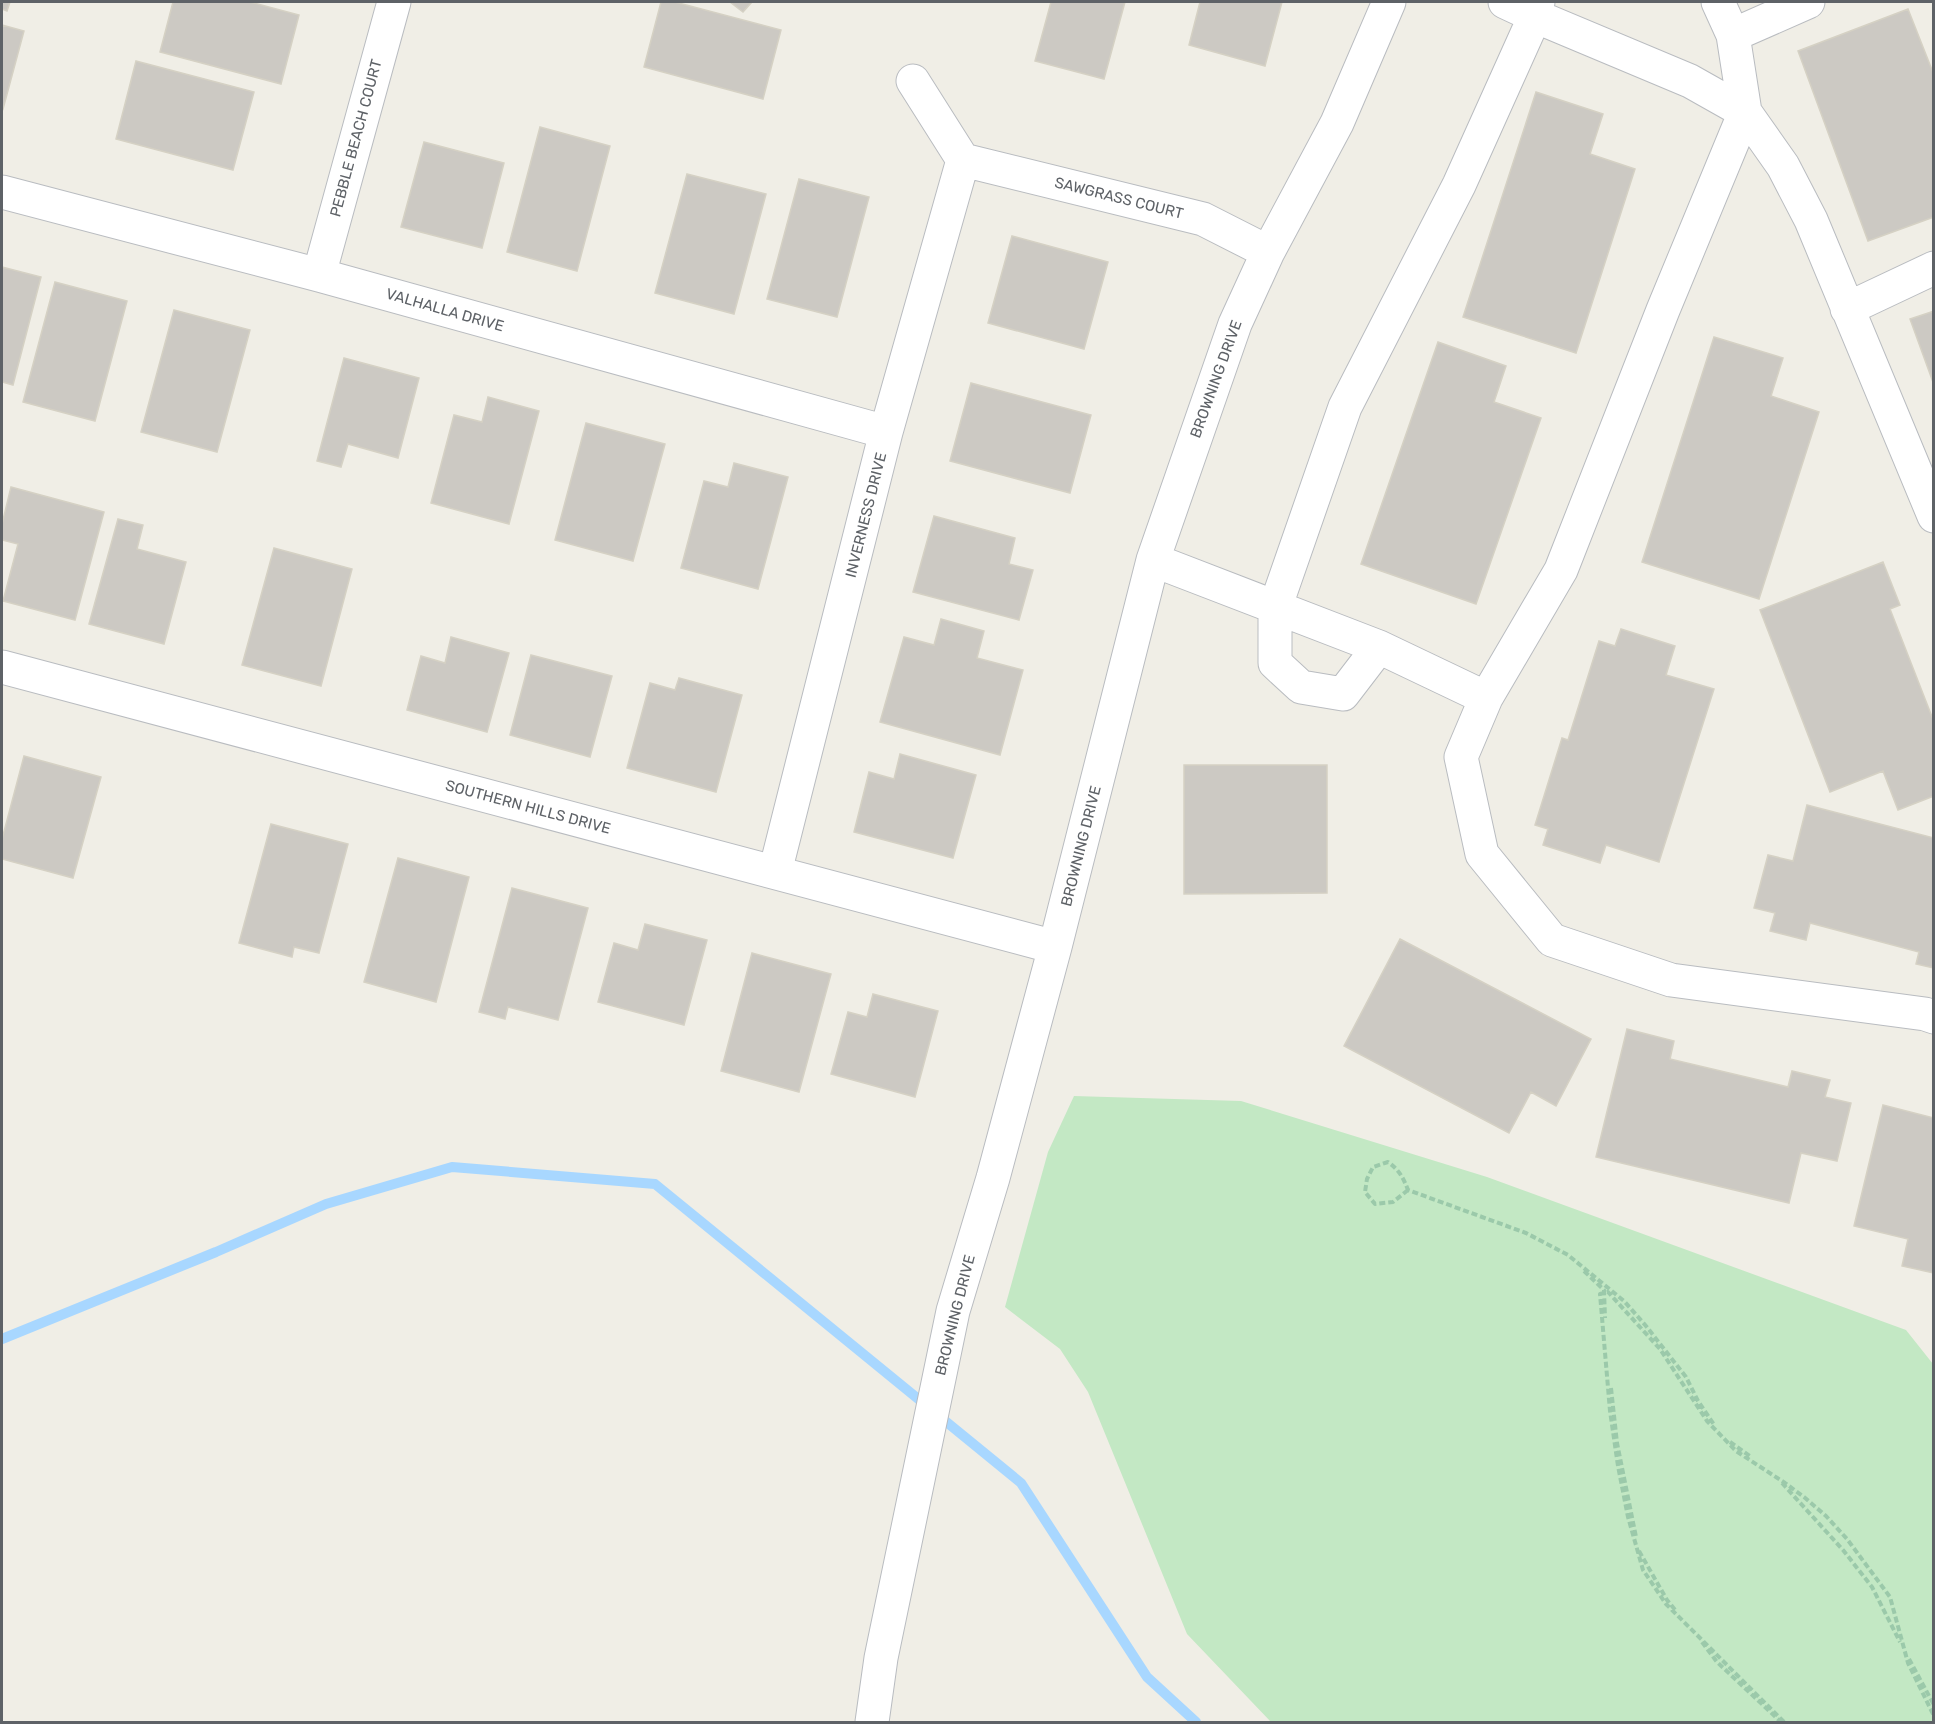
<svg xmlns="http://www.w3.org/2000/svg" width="1935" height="1724" viewBox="0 0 1935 1724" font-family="Rubik,sans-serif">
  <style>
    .green { fill: #c3e8c4 }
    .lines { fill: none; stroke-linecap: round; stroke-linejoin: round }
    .stream { stroke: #a8d7ff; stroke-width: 10 }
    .building { fill: #ccc9c3; stroke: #d5d1c4; stroke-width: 1.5 }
    .minor-casing { stroke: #b9bcc0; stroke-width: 35 }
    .path { stroke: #9bc9aa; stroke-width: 4; stroke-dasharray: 6 3; stroke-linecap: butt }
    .minor { stroke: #fff; stroke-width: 33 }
    .labels { text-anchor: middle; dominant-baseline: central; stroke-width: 5; stroke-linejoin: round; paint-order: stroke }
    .street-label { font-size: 15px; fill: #5e6267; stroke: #fff }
  </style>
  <rect width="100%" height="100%" fill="#f0eee6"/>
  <path class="green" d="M1074,1096L1241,1101L1487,1177L1906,1330L1933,1364V1722H1271L1187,1634L1088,1392L1060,1349L1005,1307L1048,1152Z"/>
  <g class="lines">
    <path class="stream" d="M2,1339L216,1252L326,1204L452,1167L655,1184L1021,1483L1147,1677L1196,1722"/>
  </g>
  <path class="building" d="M2,2H10L7,11L2,9Z
    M173,2H250L299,15L281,84L160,52Z
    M661,2H675L781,30L763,99L644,67Z
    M730,2H752L743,12Z
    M1051,2H1125L1104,79L1035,61Z
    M1200,2H1282L1265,66L1189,45Z
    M1908,9L1934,75V217L1868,241L1798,51Z
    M2,25L24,31L3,109L2,108Z
    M136,61L254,92L233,170L116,139Z
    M1536,92L1603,114L1590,154L1635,169L1576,353L1463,317Z
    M540,127L610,146L577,271L507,252Z
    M424,142L504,163L482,248L401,227Z
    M687,174L766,194L734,314L655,293Z
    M799,179L869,197L837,317L767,299Z
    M1012,236L1108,262L1084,349L988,323Z
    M2,267L41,277L13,385L2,382Z
    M55,282L127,301L95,421L23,402Z
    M174,310L250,330L217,452L141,432Z
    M1934,311V385L1910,319Z
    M1714,337L1783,358L1771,396L1819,412L1759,599L1642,562Z
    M1438,342L1506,366L1494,402L1541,418L1476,604L1361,564Z
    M344,358L419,378L398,458L348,444L341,467L317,461Z
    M971,383L1091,415L1070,493L950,461Z
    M488,397L539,411L509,524L431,503L454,415L482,422Z
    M586,423L665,444L633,561L555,540Z
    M734,463L788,477L758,589L681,568L704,481L728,487Z
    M11,487L104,512L75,620L3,601L18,544L2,540V524Z
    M934,516L1015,538L1009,564L1033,570L1019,620L913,592Z
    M118,519L143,525L137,549L186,562L164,644L89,624Z
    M274,548L352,569L321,686L242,665Z
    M1883,562L1900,605L1890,609L1934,722V796L1898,810L1883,771L1830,792L1760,610Z
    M941,619L984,631L977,658L1023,670L1000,755L880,722L904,637L934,645Z
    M1621,629L1675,646L1666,675L1714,689L1659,862L1606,845L1600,863L1543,845L1548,829L1535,825L1562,738L1568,740L1599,641L1615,646Z
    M451,637L509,653L487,732L407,710L421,656L445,663Z
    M531,655L612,676L590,757L510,735Z
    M679,678L742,695L716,792L627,768L650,683L675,690Z
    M900,754L976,775L953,858L854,832L869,772L894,779Z
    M24,756L101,777L73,878L2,859V839Z
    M1184,765H1327V893L1184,894Z
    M1807,805L1934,838V968L1916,964L1919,952L1810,923L1806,940L1770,931L1775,913L1754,908L1768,855L1793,861Z
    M271,824L348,844L319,953L294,947L292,957L239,943Z
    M398,858L469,877L436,1002L364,982Z
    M512,888L588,908L558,1020L508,1007L505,1019L479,1012Z
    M645,924L707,940L684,1025L598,1002L614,943L638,950Z
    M1400,939L1591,1039L1556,1106L1531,1092L1509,1133L1344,1046Z
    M752,953L831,974L799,1092L721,1071Z
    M873,994L938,1011L915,1097L831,1074L848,1012L867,1017Z
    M1627,1029L1674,1041L1670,1059L1788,1087L1792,1071L1830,1080L1825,1097L1851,1103L1837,1161L1801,1153L1789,1203L1596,1157Z
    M1883,1105L1934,1118V1273L1902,1266L1908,1239L1854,1226Z"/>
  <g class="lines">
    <defs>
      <path id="minor" d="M1505,2L1535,16L1690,81L1745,112L1783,166L1811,220L1934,516
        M1718,2L1733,35L1745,112L1663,310L1561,570L1486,698L1461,757L1482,854L1552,940L1671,980L1925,1014L1934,1017
        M1733,35L1808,2
        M913,81L963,160
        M963,160L1203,219L1268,252
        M2,192L319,275L886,432
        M319,275L394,2
        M1847,309L1934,268
        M1153,560L1379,647L1486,698
        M1379,647L1343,694L1301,687L1275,663V608L1345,407L1459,185L1535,16L1538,2
        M2,667L1055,947
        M775,872L886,432L963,160
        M872,1722L881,1658L953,1311L993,1178L1055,947L1153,560L1235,324L1268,252L1337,123L1389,2"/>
    </defs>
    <use href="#minor" class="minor-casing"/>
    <path class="path" d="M1408,1190L1393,1202L1375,1204L1365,1192L1367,1179L1373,1167L1388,1162C1399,1170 1403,1177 1408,1190L1526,1233L1568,1255L1624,1301L1646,1326L1686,1377L1698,1401L1715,1426
      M1584,1271L1604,1290L1605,1318
      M1611,1388L1617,1443L1636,1537
      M1730,1442L1751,1457
      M1782,1483L1843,1550L1872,1587L1900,1642
      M1639,1551L1667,1600L1676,1611
      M1702,1642L1717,1662L1781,1722
      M1909,1659L1934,1705
      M1784,1722L1666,1604L1643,1570L1628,1517L1618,1466L1610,1411L1600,1294L1608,1292L1660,1349L1707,1421L1736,1451L1785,1483L1804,1497L1826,1516L1847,1539L1890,1597L1908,1663L1934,1716"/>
    <use href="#minor" class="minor"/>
  </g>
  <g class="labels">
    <g class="street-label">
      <text transform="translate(356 138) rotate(-75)">PEBBLE BEACH COURT</text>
      <text transform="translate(1119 198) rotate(14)">SAWGRASS COURT</text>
      <text transform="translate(445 310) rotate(16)">VALHALLA DRIVE</text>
      <text transform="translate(1216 379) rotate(-70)">BROWNING DRIVE</text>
      <text transform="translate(866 515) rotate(-76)">INVERNESS DRIVE</text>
      <text transform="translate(528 807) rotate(15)">SOUTHERN HILLS DRIVE</text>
      <text transform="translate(1081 846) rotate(-76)">BROWNING DRIVE</text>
      <text transform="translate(955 1315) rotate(-76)">BROWNING DRIVE</text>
    </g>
  </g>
  <rect width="1935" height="1724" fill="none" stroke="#5e6267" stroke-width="6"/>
</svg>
